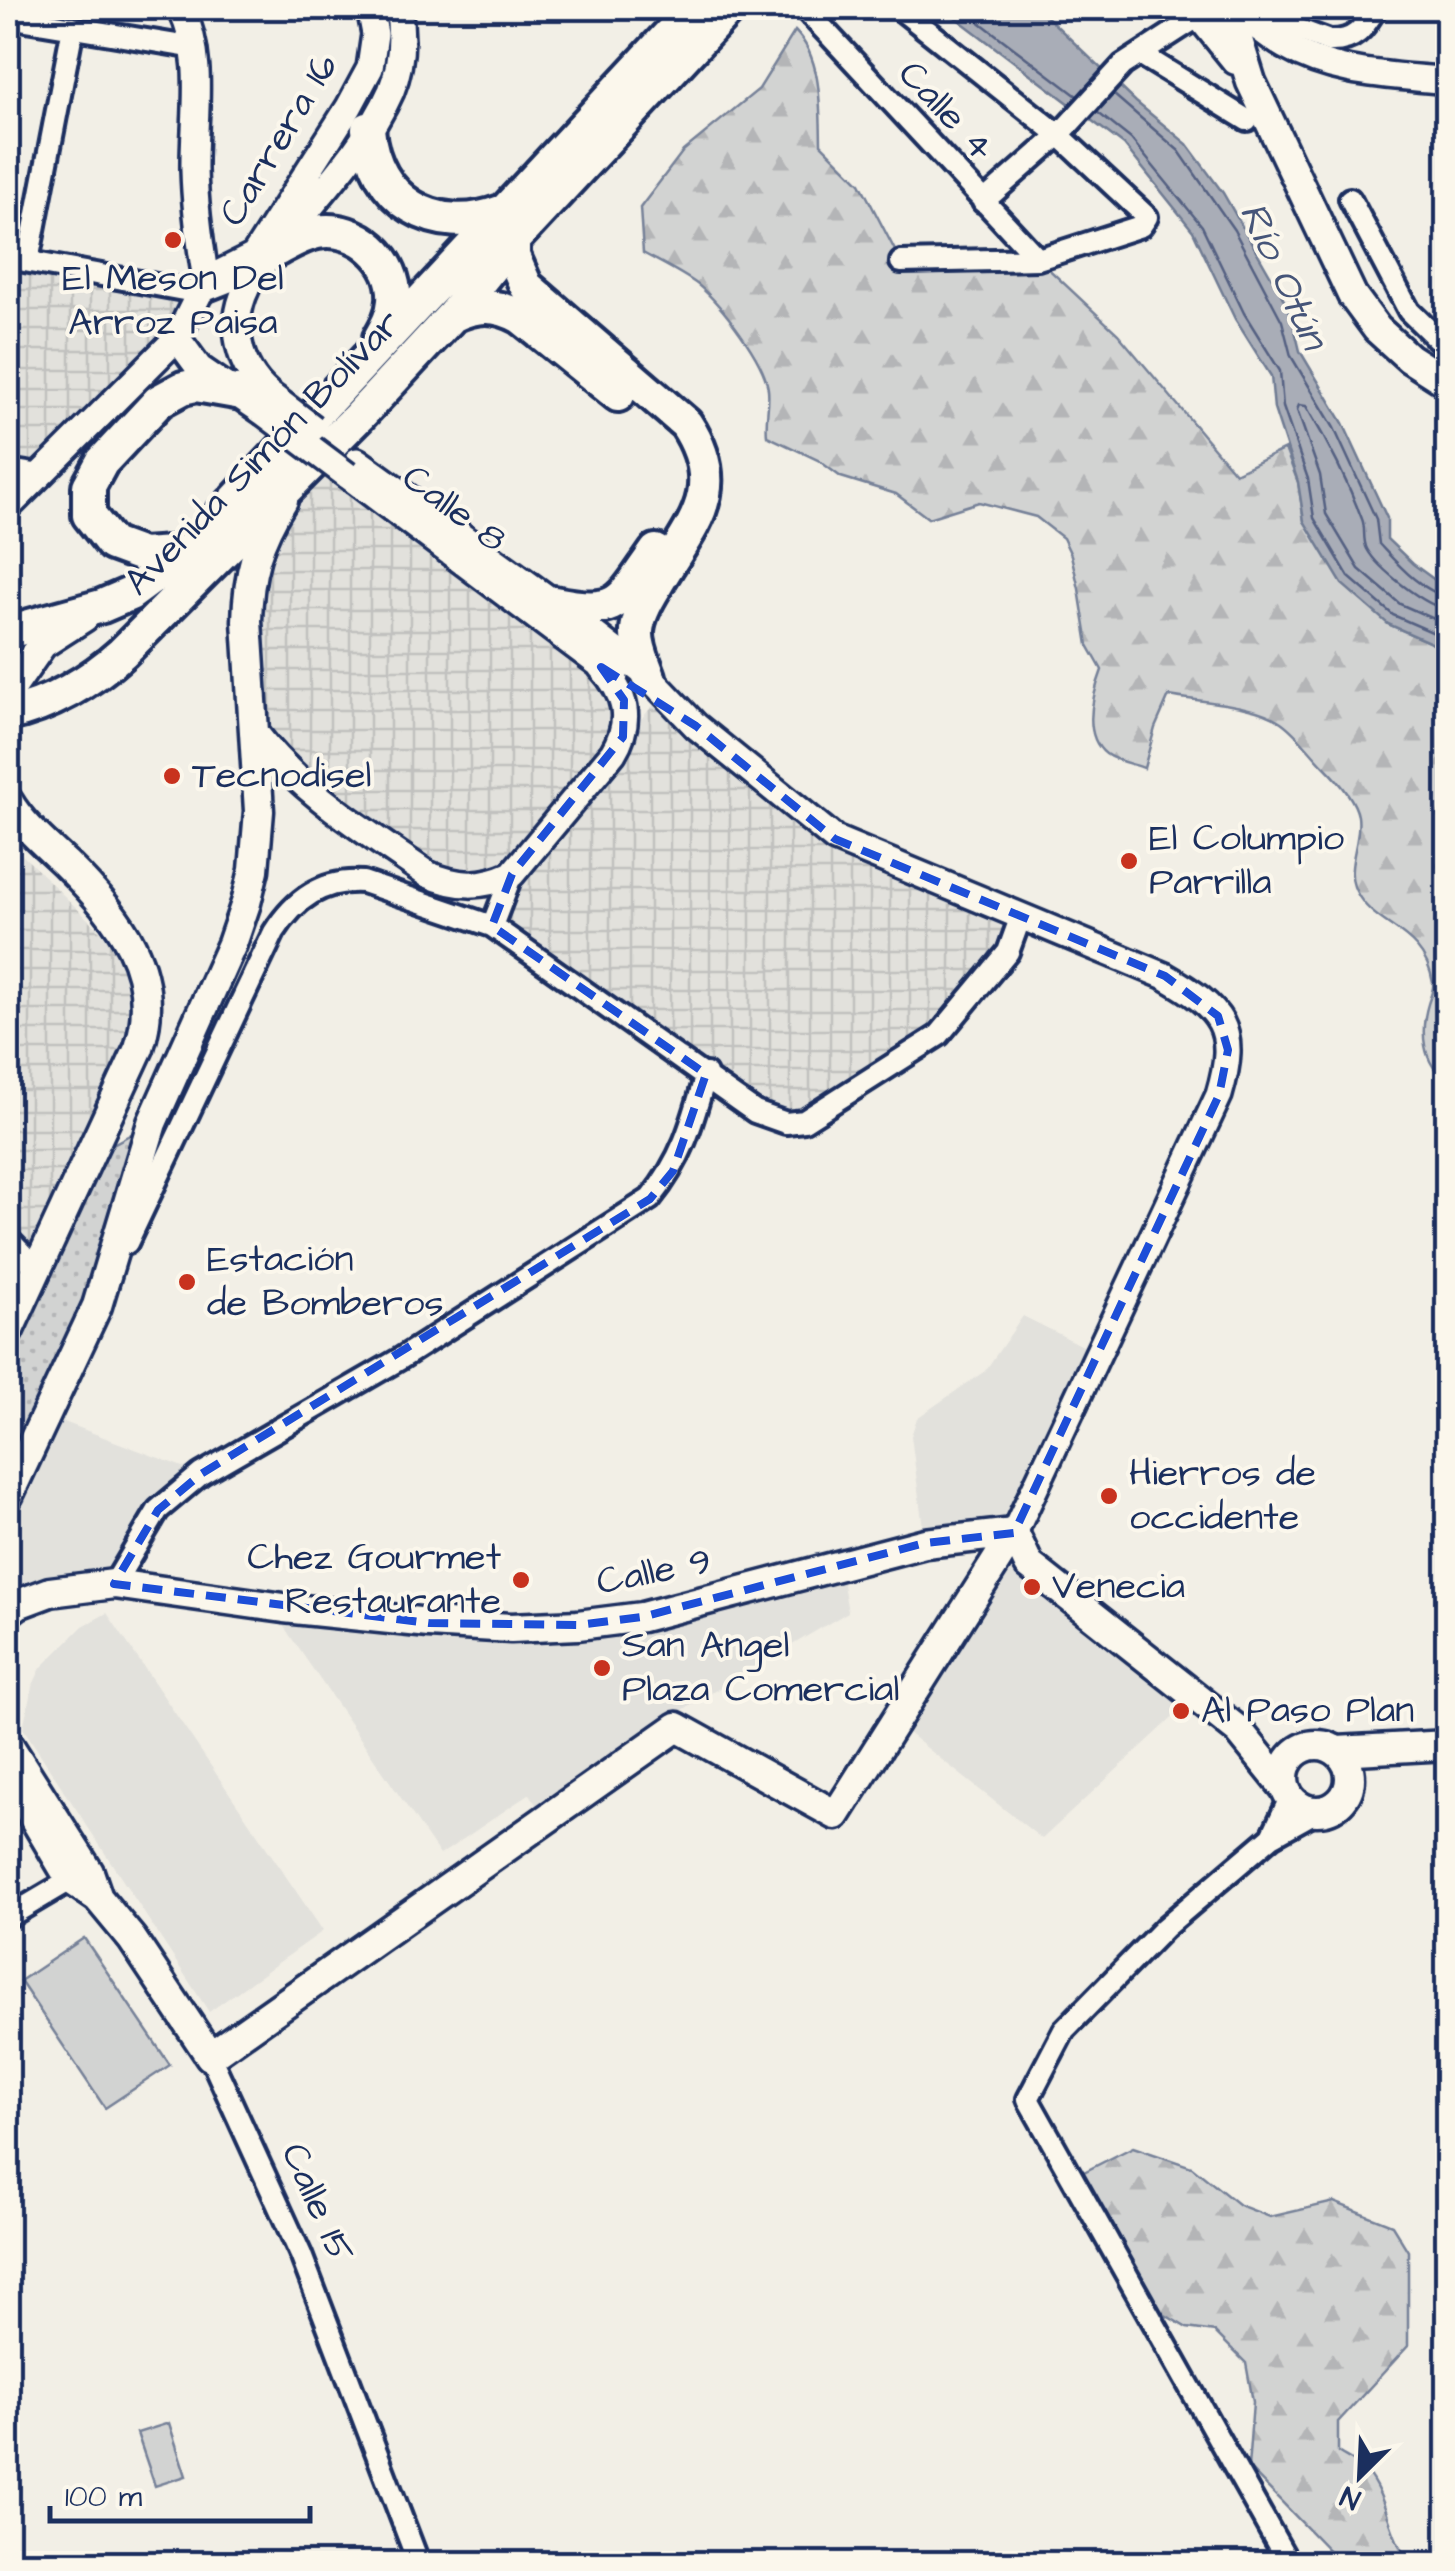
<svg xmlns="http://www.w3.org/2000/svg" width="1455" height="2571" viewBox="0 0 1455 2571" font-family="'Architects Daughter',sans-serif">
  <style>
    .built { fill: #e2e1dc }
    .industrial { fill: url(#industrial-grid) }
    .grass { fill: url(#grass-dots); stroke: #768198; stroke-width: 2.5 }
    .forest { fill: url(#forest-firs); stroke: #768198; stroke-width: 2.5 }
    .pitch { fill: #d2d3d2; stroke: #768198; stroke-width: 2.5 }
    .water { fill: #a9adb7; stroke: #707b93; stroke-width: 2.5 }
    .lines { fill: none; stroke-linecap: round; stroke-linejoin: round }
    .shore { stroke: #546182; stroke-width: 2.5 }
    .minor-casing { stroke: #1b2f5e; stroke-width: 28 }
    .tertiary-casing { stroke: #1b2f5e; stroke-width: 32 }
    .secondary-casing { stroke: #1b2f5e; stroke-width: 35 }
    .primary-casing { stroke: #1b2f5e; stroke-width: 40 }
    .minor { stroke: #fbf7ec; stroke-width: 20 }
    .tertiary { stroke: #fbf7ec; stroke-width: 25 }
    .secondary { stroke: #fbf7ec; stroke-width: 28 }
    .primary { stroke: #fbf7ec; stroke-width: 32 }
    .tertiary-bridge-casing { stroke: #1b2f5e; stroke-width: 32; stroke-linecap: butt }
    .tertiary-bridge { stroke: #fbf7ec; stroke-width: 25 }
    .marked { fill: none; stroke: #1d4ed8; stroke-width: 8; stroke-dasharray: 20 12; stroke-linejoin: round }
    .poi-dot { fill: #c8321e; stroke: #fbf7ec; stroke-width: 4 }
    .labels { text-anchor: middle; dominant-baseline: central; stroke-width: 8; stroke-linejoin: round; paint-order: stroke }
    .street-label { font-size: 38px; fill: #1b2f5e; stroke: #fbf7ec }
    .poi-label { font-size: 38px; fill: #1b2f5e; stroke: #fbf7ec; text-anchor: start }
    .water-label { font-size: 40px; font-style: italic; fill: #465579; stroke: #fbf7ec }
  </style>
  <defs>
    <pattern id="industrial-grid" width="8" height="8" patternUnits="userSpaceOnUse" patternTransform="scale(2.5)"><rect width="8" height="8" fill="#e2e1dc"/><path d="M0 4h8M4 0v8" fill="none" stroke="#c1c1bf"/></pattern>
    <pattern id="grass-dots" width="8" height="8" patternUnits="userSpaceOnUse" patternTransform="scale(2.5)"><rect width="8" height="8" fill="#d2d3d2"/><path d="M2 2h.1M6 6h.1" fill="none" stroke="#b4b5b7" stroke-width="1.8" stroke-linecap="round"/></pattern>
    <pattern id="forest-firs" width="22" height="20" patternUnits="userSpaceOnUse" patternTransform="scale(2.5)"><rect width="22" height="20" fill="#d2d3d2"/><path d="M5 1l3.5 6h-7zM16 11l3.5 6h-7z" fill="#b4b5b7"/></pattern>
  </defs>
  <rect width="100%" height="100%" fill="#f2efe6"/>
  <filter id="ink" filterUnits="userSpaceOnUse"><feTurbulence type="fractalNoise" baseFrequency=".01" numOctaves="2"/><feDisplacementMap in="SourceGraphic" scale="20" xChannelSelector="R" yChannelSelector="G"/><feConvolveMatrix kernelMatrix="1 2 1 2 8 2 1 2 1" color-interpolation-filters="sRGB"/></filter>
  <g filter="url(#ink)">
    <path class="built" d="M1023,1316L1099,1354L1014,1533L1196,1696L1042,1839L893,1721L1013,1534L925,1543L911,1436L917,1418L985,1371Z
      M48,1416L201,1474L158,1510L114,1584L8,1612V1496Z
      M840,1567L848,1612L684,1709L677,1727L546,1819L529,1794L440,1855L269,1605L511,1628Z
      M107,1613L323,1931L209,2012L23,1728L32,1687L41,1668L83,1626Z"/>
    <path class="industrial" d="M8,258L200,293L40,475L8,478Z
      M321,456L601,667L634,727L657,701L835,839L1021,916L939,1035L786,1123L492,926L511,876L446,882L270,753L247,621L250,572Z
      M8,841L142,972L146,993L37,1269L8,1239Z"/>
    <path class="grass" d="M152,1123L97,1306L8,1496V1332L89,1157Z"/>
    <path class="forest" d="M795,31C822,58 820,106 821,144L860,183L901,262L1038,259L1118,334L1235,473L1285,449L1298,482L1304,521L1388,624L1447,650V1080C1422,1064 1420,1031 1428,1004C1430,997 1434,990 1433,983C1424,928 1374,929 1356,891C1344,867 1362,842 1358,816C1355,799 1336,778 1324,766C1310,752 1297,733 1281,722C1256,704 1200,702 1169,696L1155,728L1144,768C1133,764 1115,761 1106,754C1081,734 1093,694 1102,670L1088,645L1079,589L1071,555L1063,538L1036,517L979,502L928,518L896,494L841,477L818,460L767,436C765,419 770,404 768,389C764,360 721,304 698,285C682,273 661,263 643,253L640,208L683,151L759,89Z
      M1133,2147L1192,2167L1239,2205L1270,2217L1334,2202L1392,2225L1408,2251V2346L1338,2422V2452C1346,2458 1358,2462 1365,2470C1388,2497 1388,2535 1410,2563H1341L1248,2467L1253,2402L1246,2363L1215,2332L1187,2328L1162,2313L1146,2296L1078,2175Z"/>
    <path class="pitch" d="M84,1938L170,2065L105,2108L20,1981Z
      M169,2423L186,2476L155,2486L137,2433Z"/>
    <path class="water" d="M943,8H1038L1136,102L1187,144L1223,193L1281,294L1292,318L1300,351L1343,423L1387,518V539L1413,564L1447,589V650L1388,624L1342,584L1304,521L1298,482L1274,409L1271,376L1235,319L1193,231L1124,145Z"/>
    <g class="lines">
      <path class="shore" d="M961,8L1077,96
        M1113,94L1179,151L1234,230L1282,321L1291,356L1334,428L1376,519L1379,544C1396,562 1422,593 1448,596
        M1097,112L1131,139L1202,226L1244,313L1280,371L1283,407L1308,479L1314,518L1349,577L1393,615L1448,639
        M1448,609C1427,608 1377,568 1367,549C1362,540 1366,528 1362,519C1347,480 1327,441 1306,406L1299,405L1297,410L1320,475L1326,514L1359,569L1400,604L1448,625"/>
      <defs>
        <path id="minor" d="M804,8L1038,259
          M899,8L1059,135L1147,217L1141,226L1038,259L901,262
          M1240,8L1329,41C1355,42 1363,29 1376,8
          M8,17L195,48
          M1140,54L1247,120
          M1350,199L1409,311L1448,349
          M983,202L1059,135L1123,65L1202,14
          M8,258L200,293L256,271
          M28,261L73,27
          M8,478L14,471L40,475
          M492,926L512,874
          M8,1239L37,1269
          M127,1243L274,932C295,899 323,879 363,882L492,926L755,1112L786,1123L804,1121L939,1035L1008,952L1021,916
          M114,1584L158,1510L201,1474L400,1359L650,1199C683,1158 692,1124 706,1074
          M1272,1836L1290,1798
          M8,1917L79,1875
          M210,2056L301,2255L419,2564
          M1289,2564L1028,2099L1064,2030L1164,1928L1272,1836L1317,1811"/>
        <path id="tertiary" d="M181,8C206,60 193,115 194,170C195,207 200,244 206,280
          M1233,8C1250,20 1266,35 1285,46C1334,75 1392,75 1448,81
          M177,338L199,368L263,412
          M274,398C242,374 229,334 243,296C250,276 265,263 278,246C316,198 366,148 391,91C402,64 403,36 398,8
          M357,461L554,603L649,677L696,726L835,839L1165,976C1222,1009 1239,1027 1219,1095L1014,1533
          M347,475L615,676
          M8,507L177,338L206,280L254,256L349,107L370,68L375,34L370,8
          M254,731C300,792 365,831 427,874C457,887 482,888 512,874L613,753C633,720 626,694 601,667"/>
        <path id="secondary" d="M1194,8L1236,60
          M1228,8L1251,82L1352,295L1377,329L1409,358L1448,383
          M8,693L42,644L84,617
          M8,801C22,825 45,844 66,864C118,915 164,972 139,1048L8,1332
          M8,1496L97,1306L152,1123L232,944L246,903L254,870L259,811L247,621C248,573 257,541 283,500
          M1014,1533L1029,1565L1239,1731L1285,1788
          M8,1612L18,1604L50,1592L114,1584L284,1608L429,1623L511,1628L578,1625L642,1617L925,1543L1014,1533
          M8,1744L89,1872L98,1898
          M1284 1778a33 33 0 1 1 66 0a33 33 0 1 1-66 0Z
          M1337,1751L1448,1745
          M8,1774L70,1879L98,1898L132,1939L210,2056L677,1727L836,1815L1014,1533"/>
        <path id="primary" d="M368,129C374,200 434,237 501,212
          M513,240V256L526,286L686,424C731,493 688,528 655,587C647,600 638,616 637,631C636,647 644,662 649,677
          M274,251C288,244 301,235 317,232C358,225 397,260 394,301C393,315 387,326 380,338
          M452,316C477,304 496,304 521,317L618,395
          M187,552L142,555L112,544L89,515V486L102,462L159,401L183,388L196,385L236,392
          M554,603C620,616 619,603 656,551
          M8,632L102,606L130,594L187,552L694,8
          M8,714C49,706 91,681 122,653L359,416L452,316L513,240L729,8"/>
      </defs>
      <use href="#minor" class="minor-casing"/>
      <use href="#tertiary" class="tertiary-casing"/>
      <use href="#secondary" class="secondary-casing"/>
      <use href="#primary" class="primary-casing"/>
      <use href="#minor" class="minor"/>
      <use href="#tertiary" class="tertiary"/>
      <use href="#secondary" class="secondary"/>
      <use href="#primary" class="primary"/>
      <defs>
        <path id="tertiary-bridge" d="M274,398L313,428
          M263,412L347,475"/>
      </defs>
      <use href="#tertiary-bridge" class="tertiary-bridge-casing"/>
      <use href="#tertiary-bridge" class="tertiary-bridge"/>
    </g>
  </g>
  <path class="marked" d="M601,667L696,726L835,839L1165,976L1218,1016L1228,1050L1219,1095L1014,1533L925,1543L642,1617L578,1625L429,1623L114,1584L158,1510L201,1474L650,1199L673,1171L706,1074L492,926L512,874L623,737L624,700Z"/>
  <g class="poi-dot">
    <circle cx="173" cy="240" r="10"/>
    <circle cx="172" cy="776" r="10"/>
    <circle cx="1129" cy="861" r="10"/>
    <circle cx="187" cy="1282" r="10"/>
    <circle cx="1109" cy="1496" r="10"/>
    <circle cx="521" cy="1580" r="10"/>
    <circle cx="1032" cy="1587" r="10"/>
    <circle cx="602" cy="1668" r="10"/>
    <circle cx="1181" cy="1711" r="10"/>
  </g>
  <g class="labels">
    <g class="street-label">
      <text transform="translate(946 111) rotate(47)">Calle 4</text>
      <text transform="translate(279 140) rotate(-59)">Carrera 16</text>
      <text transform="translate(263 453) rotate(-46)">Avenida Simón Bolívar</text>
      <text transform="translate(454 509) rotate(37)">Calle 8</text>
      <text transform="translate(654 1572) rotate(-11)">Calle 9</text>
      <text transform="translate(317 2203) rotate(66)">Calle 15</text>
    </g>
    <g class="poi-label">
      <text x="173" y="279" text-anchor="middle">El Meson Del<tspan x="173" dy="44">Arroz Paisa</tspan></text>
      <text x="192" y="776">Tecnodisel</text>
      <text x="1149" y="839">El Columpio<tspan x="1149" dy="44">Parrilla</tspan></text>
      <text x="207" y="1260">Estación<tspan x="207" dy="44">de Bomberos</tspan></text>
      <text x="1129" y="1474">Hierros de<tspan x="1129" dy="44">occidente</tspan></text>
      <text x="501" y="1558" text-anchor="end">Chez Gourmet<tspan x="501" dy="44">Restaurante</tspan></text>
      <text x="1052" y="1587">Venecia</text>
      <text x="622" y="1646">San Angel<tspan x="622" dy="44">Plaza Comercial</tspan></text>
      <text x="1201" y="1711">Al Paso Plan</text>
    </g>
    <g class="water-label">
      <text transform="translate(1283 276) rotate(65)">Río Otún</text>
    </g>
  </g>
  <rect width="1455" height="2571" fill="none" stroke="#fbf7ec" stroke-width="40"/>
  <rect x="20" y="20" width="1415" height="2531" fill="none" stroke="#1b2f5e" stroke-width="4" filter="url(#ink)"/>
  <g transform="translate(1360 2476) rotate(204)" stroke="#fbf7ec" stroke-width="8" paint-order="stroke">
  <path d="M0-8L18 38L0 25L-18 38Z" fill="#1b2f5e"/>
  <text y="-15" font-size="28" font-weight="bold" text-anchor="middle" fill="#1b2f5e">N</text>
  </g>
  <path d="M50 2506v15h260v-15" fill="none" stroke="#1b2f5e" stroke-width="5"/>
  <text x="65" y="2506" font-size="30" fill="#1b2f5e" stroke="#fbf7ec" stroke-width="8" paint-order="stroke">100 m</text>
</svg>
